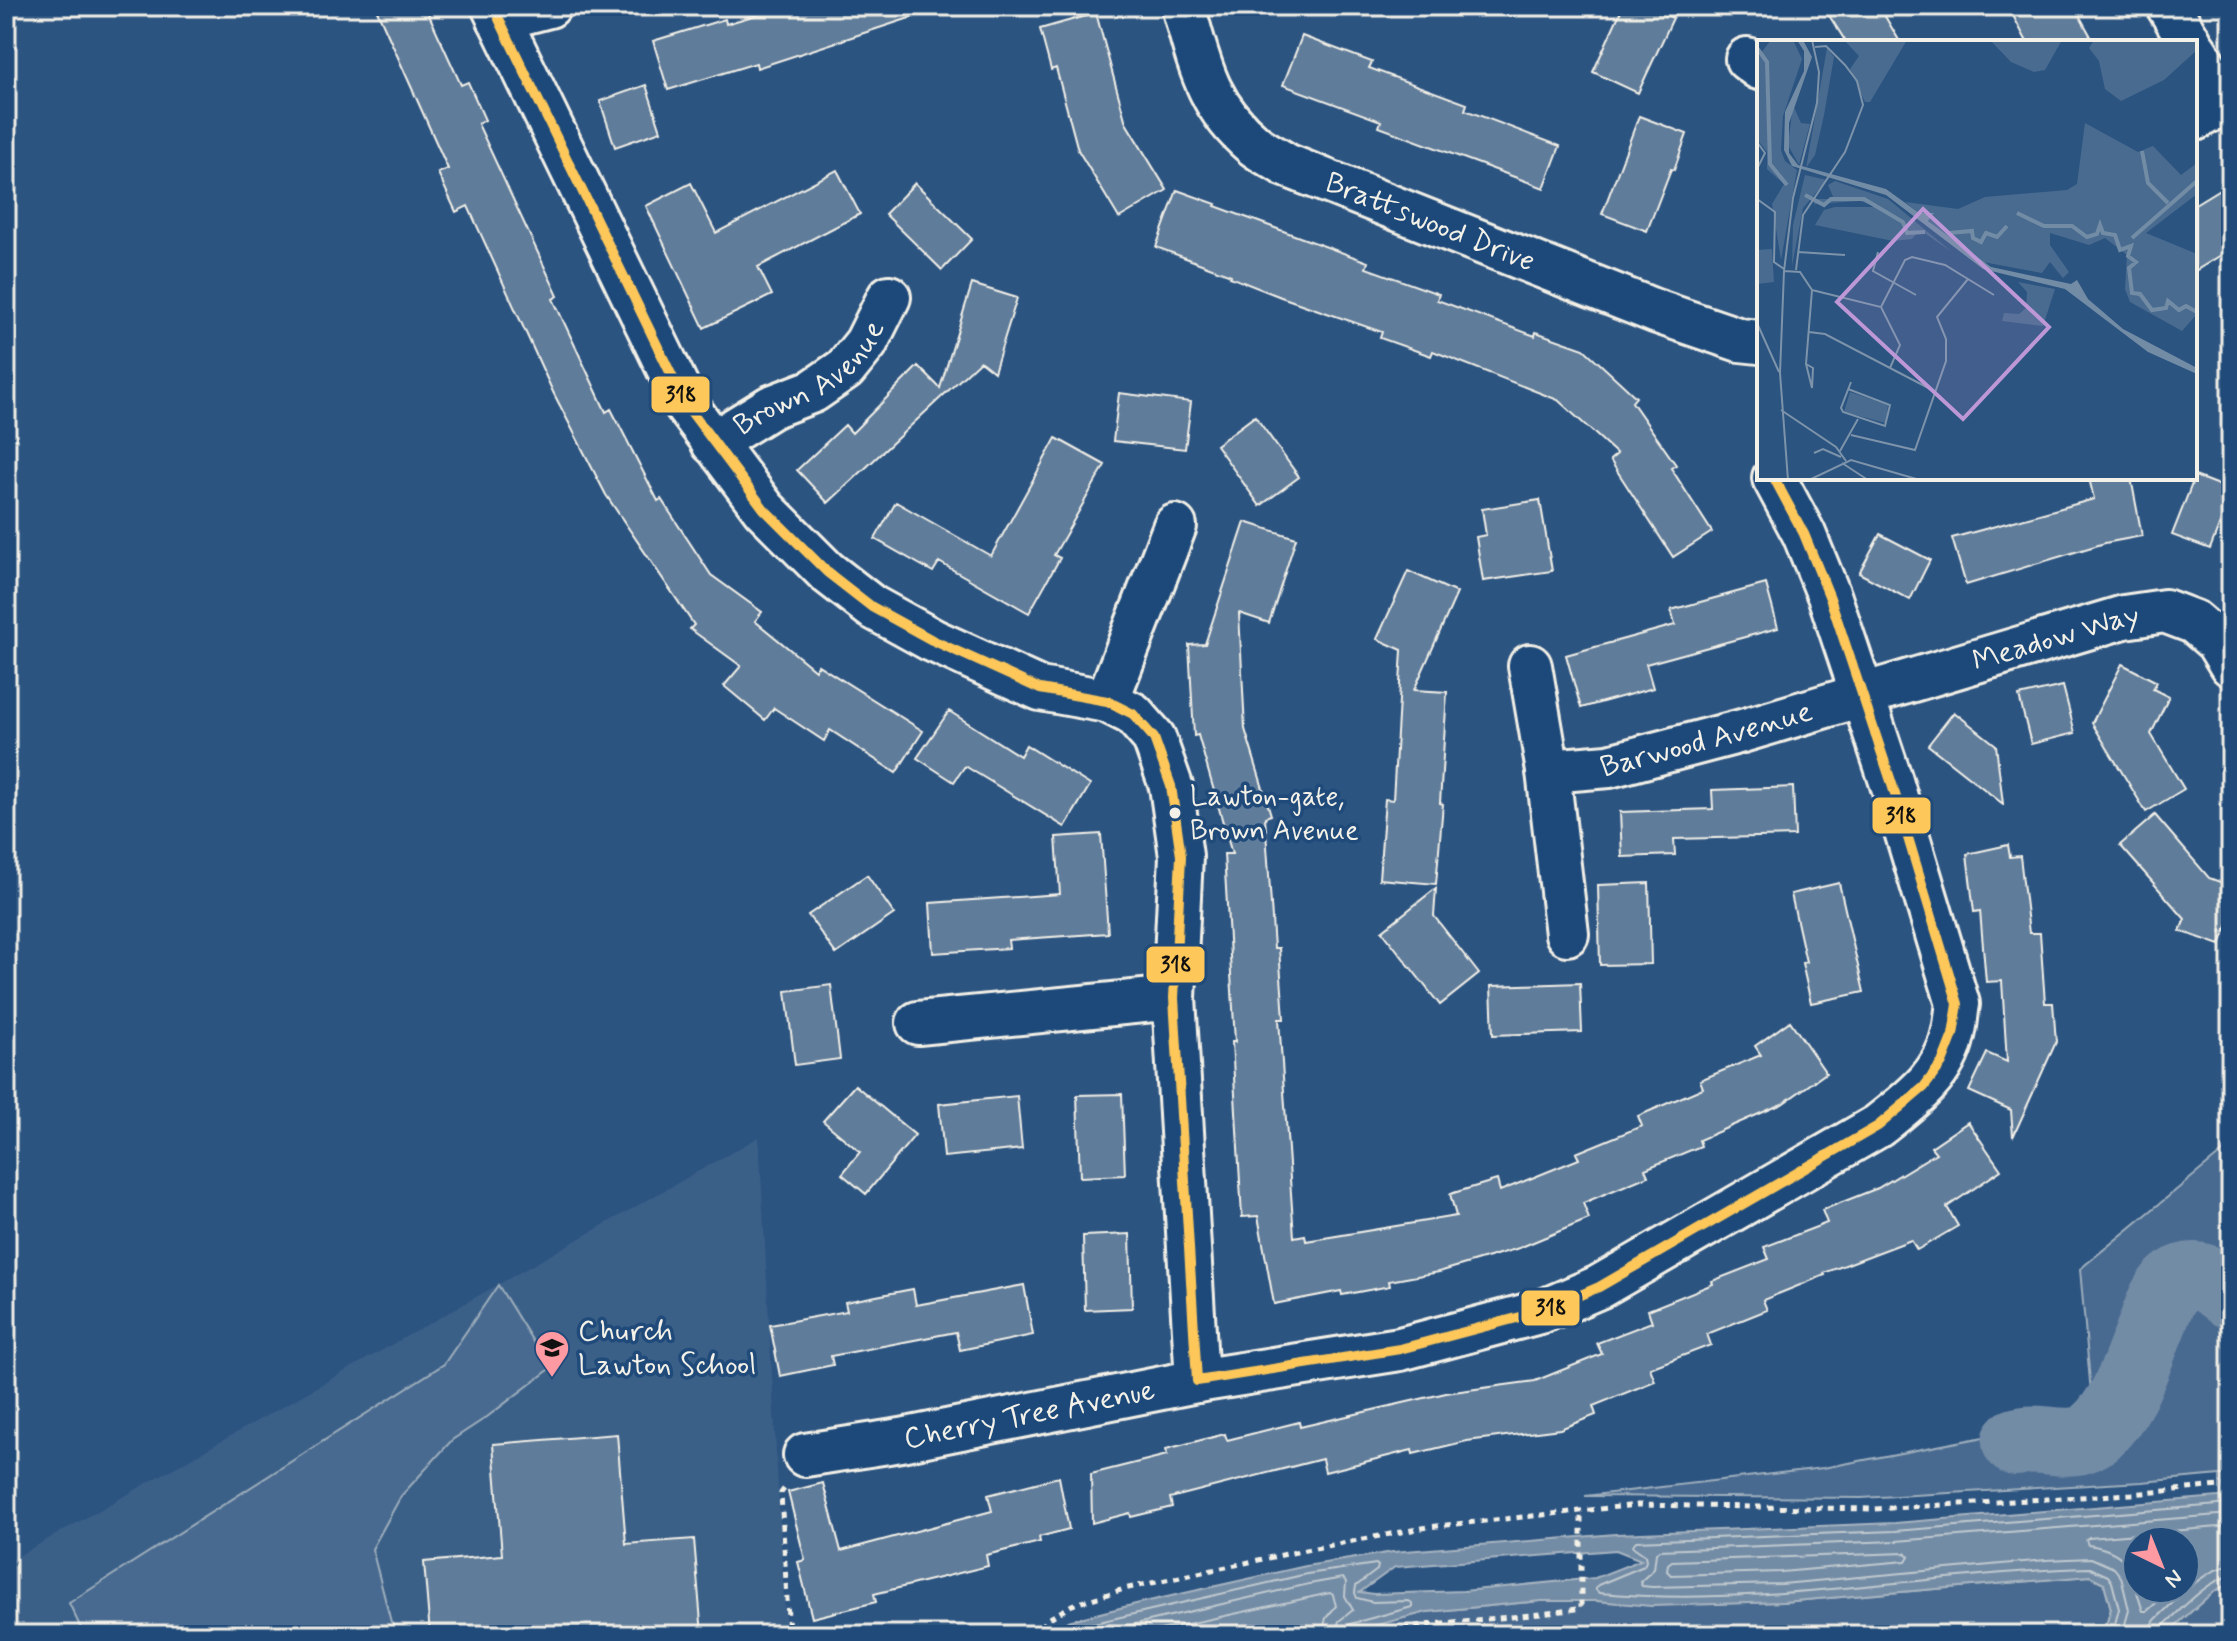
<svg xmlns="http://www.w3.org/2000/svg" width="2237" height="1641" viewBox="0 0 2237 1641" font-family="Mynerve,sans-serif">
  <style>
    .built { fill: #3b6088 }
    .green { fill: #496b90; stroke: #9eaebc; stroke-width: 2 }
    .water { fill: #738ca6; stroke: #a7b4c0; stroke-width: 2; fill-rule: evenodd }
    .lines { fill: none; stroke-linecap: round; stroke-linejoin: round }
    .shore { stroke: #c0c9ce; stroke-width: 2 }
    .river { stroke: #738ca6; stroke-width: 68 }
    .building { fill: #5e7b9a; stroke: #f4f1e8; stroke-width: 2 }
    .minor-casing { stroke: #f4f1e8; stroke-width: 48 }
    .path { stroke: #f4f1e8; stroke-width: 5; stroke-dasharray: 6 6; stroke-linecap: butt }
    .minor { stroke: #1f4a7a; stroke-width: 42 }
    .bus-1-casing { stroke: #1f4a7a; stroke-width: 16 }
    .bus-1 { stroke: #fdc75a; stroke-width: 10 }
    .bus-dot { fill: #f4f1e8; stroke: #1f4a7a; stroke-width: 3 }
    .labels { text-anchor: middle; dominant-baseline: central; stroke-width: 7; stroke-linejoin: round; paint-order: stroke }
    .bus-label { font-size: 28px; fill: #f4f1e8; stroke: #1f4a7a; text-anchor: start }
    .street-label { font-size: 30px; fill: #f4f1e8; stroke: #1f4a7a }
    .poi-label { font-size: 30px; fill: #f4f1e8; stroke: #1f4a7a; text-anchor: start }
    .inset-river { fill: none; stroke: #738ca6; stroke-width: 4 }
    .inset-road { fill: none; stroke: #7c93aa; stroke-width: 2 }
    .view { fill: #be98d6; fill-opacity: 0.15; stroke: #be98d6; stroke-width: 4 }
    .inset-edge { fill: none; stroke: #f4f1e8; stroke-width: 4 }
    .line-badge { stroke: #1f4a7a; stroke-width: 3 }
    .pale-badge-label { font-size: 22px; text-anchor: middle; font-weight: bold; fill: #111 }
  </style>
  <rect width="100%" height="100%" fill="#2c5481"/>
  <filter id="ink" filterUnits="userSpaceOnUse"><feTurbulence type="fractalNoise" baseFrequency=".0125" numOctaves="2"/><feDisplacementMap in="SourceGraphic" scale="16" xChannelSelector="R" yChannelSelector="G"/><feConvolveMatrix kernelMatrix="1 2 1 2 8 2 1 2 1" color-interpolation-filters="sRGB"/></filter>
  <g filter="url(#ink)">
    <path class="built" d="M759,1137L786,1635H24L6,1605V1563Z"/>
    <path class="green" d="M2231,1145V1474L2142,1482L1861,1498L1585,1496L1823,1468L2093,1416L2080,1269Z
      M498,1285L550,1369L487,1417L452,1440L401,1496L372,1549L391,1622L401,1635H84L69,1603L444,1364Z
      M2090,1576L2104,1583L2111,1609L2103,1635H1338L1427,1612L1541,1601H1597L1651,1605L1782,1602Z
      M2231,1582V1635H2165L2213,1592Z"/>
    <path class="water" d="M2231,1496V1582L2213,1592L2165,1635H2103L2111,1609L2104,1583L2090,1576L1782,1602L1651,1606L1597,1601H1541L1427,1612L1338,1635H1051L1068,1621L1140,1603L1306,1566L1393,1552L1616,1534L1895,1523ZM2137,1541H2185V1589H2137ZM1616,1550L1641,1560L1595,1578L1463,1591L1374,1594L1360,1592L1395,1567Z"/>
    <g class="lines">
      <path class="shore" d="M1905,1553L1909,1556L1906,1561L1781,1572L1671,1575L1667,1571L1668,1564L1672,1561Z
        M2172,1589L2147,1611H2143C2130,1575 2135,1552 2088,1545L2086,1540L2089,1538L2231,1526
        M1064,1635L1073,1628L1307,1574L1376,1564L1378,1566L1377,1570L1356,1586L1355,1593L1357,1598L1373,1602L1409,1601L1412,1603V1607L1350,1624L1345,1628L1344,1635
        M1088,1635L1309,1584L1343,1578L1346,1582L1345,1596L1353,1610L1339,1621L1334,1635
        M1137,1635L1330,1593L1333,1595L1336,1606L1326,1618L1322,1635
        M2112,1635L2119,1609L2112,1582L2108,1576L2090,1568C1926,1573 1763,1608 1599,1593L1595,1589L1598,1585L1644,1566L1646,1561L1645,1555L1632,1546L1636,1541L1895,1531L2231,1504
        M2122,1635L2129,1610L2121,1577L2114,1568L2091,1558L2046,1560L1782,1584L1652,1587L1642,1586L1640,1582L1654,1569L1656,1553L1659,1550L1896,1541L2231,1514
        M2150,1635L2151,1627L2155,1620C2173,1603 2205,1567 2231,1566
        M2160,1635L2163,1626C2180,1611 2208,1579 2231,1576"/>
      <path class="river" d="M2016,1442C2041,1433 2071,1452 2094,1433C2125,1407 2137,1361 2152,1325C2157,1311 2163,1291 2176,1282C2197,1268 2215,1282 2231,1295"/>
    </g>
    <path class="building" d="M375,6H425L461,85L468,82L485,120L478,124L558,296L553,299L606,412L611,409L658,501L661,499L711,575L762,612L755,621L815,670L818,665L923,731L896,773L830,730L824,741L774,708L765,720L724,686L741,666L690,629L694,625L606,495L553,392L468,206L456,212L438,173L448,169Z
      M786,6H924L925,13L757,68L756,63L668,90L653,41L725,19L726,24Z
      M1623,6H1647L1673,18L1638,93L1593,72Z
      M1823,6H1879L1900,42H1846Z
      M2008,6H2074L2094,42H2027Z
      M1096,13L1126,123L1167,190L1119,218L1078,150L1056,68L1051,70L1040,29Z
      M1302,36L1372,62L1369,68L1467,104L1465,110L1560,146L1544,188L1379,127L1381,121L1283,85Z
      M646,85L661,131L615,147L600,101Z
      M1639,116L1687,134L1674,170L1671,169L1647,231L1602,214Z
      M837,170L860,214L758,267L772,295L704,328L646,206L691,183L716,233Z
      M2231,182V249L2195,271V204Z
      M915,183L972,239L942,270L885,214Z
      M1177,190L1216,204L1215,206L1368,262L1366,268L1439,294L1437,300L1535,336L1536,332L1584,349L1636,397L1632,402L1676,465L1671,468L1712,532L1673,557L1610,460L1617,454L1558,400L1433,351L1431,356L1380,338L1382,332L1281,297L1230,277L1231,275L1156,247Z
      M972,284L1017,298L994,372L980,361L828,503L797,470L845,425L852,433L918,366L940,388Z
      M1119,393L1191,402L1185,449L1113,441Z
      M1255,416L1299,477L1260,506L1216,445Z
      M1056,438L1105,465L1054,555L1060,558L1029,613L939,562L933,572L875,539L896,502L991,556Z
      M2195,476L2231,490V495L2210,549L2172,535Z
      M2089,478H2131L2142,536L2105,543L1966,585L1952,538L2094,499Z
      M1540,500L1552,571L1483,581L1476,537L1486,535L1482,509Z
      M1245,522L1296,538L1269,623L1239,613L1245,729L1271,815L1265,817L1274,948H1279L1284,1019H1279L1294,1237L1305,1235L1306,1241L1456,1216L1450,1194L1497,1180L1500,1191L1579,1159L1576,1153L1642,1126L1638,1116L1703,1088L1700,1080L1761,1055L1755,1046L1790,1021L1826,1073L1782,1104L1699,1140L1701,1146L1645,1169L1648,1176L1583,1203L1589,1219L1519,1248L1439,1272L1389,1281L1390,1286L1342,1295L1341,1291L1274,1304L1258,1216L1242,1217L1232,1042H1235L1224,854H1232L1198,735L1194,736L1189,645L1205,644Z
      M1880,534L1930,560L1910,600L1859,573Z
      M1408,571L1457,593L1414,690L1447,692L1440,803L1443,804L1436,884L1379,879L1385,799L1393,800L1402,650L1377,639Z
      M1766,584L1778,628L1646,664L1653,688L1581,708L1566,655L1675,625L1671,610Z
      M2122,664L2157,682L2153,689L2169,697L2151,734L2184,789L2146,812L2092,723Z
      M2063,686L2075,733L2031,744L2019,696Z
      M949,711L1020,756L1026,745L1090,785L1065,827L965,766L954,782L917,758Z
      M1954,712L1996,745L2003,804L1928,745Z
      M1793,787L1795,836L1674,839L1675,855L1622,857L1620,812L1713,809L1712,790Z
      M2155,815L2209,878L2231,886V915L2220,945L2180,931L2185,919L2120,845Z
      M1101,834L1108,933L1008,940L1009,948L933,953L930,903L1060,894L1056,837Z
      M2008,845L2010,857L2020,856L2029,933H2040L2045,1003H2053L2056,1042L2013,1137L2011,1110L1969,1091L1987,1053L2007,1062L2002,981L1986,982L1980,911L1974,912L1967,854Z
      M867,875L894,914L836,954L808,915Z
      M1649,883L1651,964L1600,965L1598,885Z
      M1839,883L1864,992L1811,1003L1802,963L1806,962L1791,894Z
      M1436,888L1434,916L1479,974L1440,1005L1382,931Z
      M1580,983L1582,1032L1493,1035L1491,986Z
      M831,985L840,1059L795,1065L786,991Z
      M855,1085L915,1135L866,1194L842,1174L860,1152L823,1121Z
      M1122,1094L1125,1175L1080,1177L1077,1095Z
      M1017,1096L1022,1149L944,1157L939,1104Z
      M1968,1122L2001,1170L1947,1207L1958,1226L1917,1250L1911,1240L1824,1273L1825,1275L1763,1300L1767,1310L1707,1334L1711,1345L1650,1368L1655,1381L1593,1406L1596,1415L1560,1429L1467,1441L1413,1454L1412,1450L1325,1472L1322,1459L1170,1498L1172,1507L1131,1517L1130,1513L1092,1523L1091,1474L1167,1455L1166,1449L1225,1434L1227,1440L1299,1422L1300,1427L1446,1393L1535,1381L1602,1354L1597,1343L1652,1322L1648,1310L1713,1284L1712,1281L1769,1259L1764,1247L1827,1223L1822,1210L1878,1188L1936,1153L1931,1147Z
      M1130,1234L1132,1308L1085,1310L1083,1236Z
      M1024,1285L1033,1335L960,1350L956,1332L831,1356L833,1365L780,1376L770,1325L847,1311L845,1302L913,1289L916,1305Z
      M617,1434L626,1544L694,1539L702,1635H430L424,1562L502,1555L493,1444Z
      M1059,1477L1069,1529L1039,1537L1040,1542L986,1555L988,1566L874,1594L876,1602L812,1618L798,1562L805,1560L788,1492L823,1483L841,1551L992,1511L988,1495Z"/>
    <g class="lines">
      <defs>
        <g id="minor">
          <path d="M493,6L686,405L764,509L827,572L872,607L932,640L1040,689L1107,701L1133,714L1154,738L1171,786L1181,856L1174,998L1197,1381"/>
          <path id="s1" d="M1183,6C1199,62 1206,105 1254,145C1264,153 1276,158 1286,165L1655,311L1740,340L1759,342"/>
          <path d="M2168,6L2190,42"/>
          <path d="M499,19L549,6"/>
          <path d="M2195,50L2227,101"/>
          <path d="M1747,59L1759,68"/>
          <path d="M2195,119L2231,98"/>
          <path id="s2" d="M713,443L771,407L813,391L845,369L866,343L889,297"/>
          <path d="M1530,666L1548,771L1567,934"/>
          <path d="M1107,701L1175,526"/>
          <path id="s3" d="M1548,771L1609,766L1742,731L2124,617L2165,611L2194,622L2217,642L2231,665"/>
          <path d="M918,1023L1174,998"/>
          <path id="s4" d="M805,1455L901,1440L1197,1381L1400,1349L1543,1311L1599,1287L1878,1126C1909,1101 1944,1077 1953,1035C1956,1025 1956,1014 1958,1004L1891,781L1830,598L1804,534L1774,478"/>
        </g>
      </defs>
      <use href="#minor" class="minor-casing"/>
      <path class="path" d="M784,1489L781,1493L789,1635
        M1032,1635L1050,1618L1072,1605L1124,1589L1310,1549L1428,1527L1637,1505L1874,1509L2132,1494L2231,1485
        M1368,1635C1440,1618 1510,1621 1581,1608V1512"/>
      <use href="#minor" class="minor"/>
      <defs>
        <path id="bus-1" d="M499,19L686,405L764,509L827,572L872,607L932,640L1040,689L1107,701L1133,714L1154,738L1171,786L1181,856L1174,998L1197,1381
          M1197,1381L1400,1349L1543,1311L1599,1287L1878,1126L1924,1087L1942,1063L1953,1035L1958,1004L1891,781L1830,598L1804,534L1774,478"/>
      </defs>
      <use href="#bus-1" class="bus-1-casing"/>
      <use href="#bus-1" class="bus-1"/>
    </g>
  </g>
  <defs>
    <symbol id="school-pin" viewBox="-11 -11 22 30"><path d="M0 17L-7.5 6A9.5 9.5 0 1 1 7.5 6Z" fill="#ff9aa2" stroke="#1f4a7a"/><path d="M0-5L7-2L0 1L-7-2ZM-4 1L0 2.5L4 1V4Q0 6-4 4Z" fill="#111"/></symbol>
  </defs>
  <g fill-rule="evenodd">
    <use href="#school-pin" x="532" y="1328" width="40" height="54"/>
  </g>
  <circle class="bus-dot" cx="1175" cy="813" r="7"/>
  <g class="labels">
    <g class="bus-label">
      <text x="1190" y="797">Lawton-gate,<tspan x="1190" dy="34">Brown Avenue</tspan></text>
    </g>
    <g class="street-label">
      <text stroke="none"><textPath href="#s1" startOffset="352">Brattswood Drive</textPath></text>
      <text stroke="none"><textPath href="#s2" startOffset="118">Brown Avenue</textPath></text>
      <text stroke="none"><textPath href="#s3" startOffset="526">Meadow Way</textPath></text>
      <text stroke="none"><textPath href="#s3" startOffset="162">Barwood Avenue</textPath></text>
      <text stroke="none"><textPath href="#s4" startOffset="228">Cherry Tree Avenue</textPath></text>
    </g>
    <g class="poi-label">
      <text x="578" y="1331">Church<tspan x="578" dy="34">Lawton School</tspan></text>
    </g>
  </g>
  <g transform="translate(1757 40)">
    <rect width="440" height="440" fill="#2c5481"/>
    <path d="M14,0H36L45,19L26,76L24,110L28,121L40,130L24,220L15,164L27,144L10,129V112L0,99V18ZM87,0H150L113,62H108L93,29L102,16ZM233,0L262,1L305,0L288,30L277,32L254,22ZM337,0H440V10L407,40L364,61L348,49L342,21L332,8ZM70,8L77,17L67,75L58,115L49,128ZM36,65L44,83L53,84L42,125L31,105ZM328,83L381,112L396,106L424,135L440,123V154L389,193L440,214V274L425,291L373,262L368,249L370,215L348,198L332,205L293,193V205L312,232L306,238L293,222L285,233L226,222L171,181L176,174L162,173L148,162L201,169L228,157L310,150L320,144ZM48,135L70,140L46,168L35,226L36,185ZM78,141L131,159L195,212L163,190L155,199L136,201L58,185L67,170L78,167H120L103,161L57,164L59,159H77L71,145ZM15,209L17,242L0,244V210ZM261,242L298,249L286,286L245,281L247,273L262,274L269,268L270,252ZM93,352L131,365L129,383L87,372Z" fill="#496b90"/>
    <path d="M40,0H46L55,17L32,83V113L41,125L129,149L162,173H177L171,181L234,227L314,244L320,240L331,259L366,289L440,328V334L391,312L308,249L226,229L129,155L35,126L27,110L28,72L47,31V11Z" fill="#738ca6"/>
    <path class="inset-river" d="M0,8L10,22L13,124L30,145M385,111L391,143L411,163M48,155L67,165L74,159H107L146,182L150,193L168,192M260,173L287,186H315L330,197L340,194L343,185L346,193L358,195L363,210L374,206L371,216L379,222L372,228L375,253L383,254L395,270L409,268L411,261L422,270L429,266L440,272M192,193L215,191L216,198L224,202L229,193L240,197L250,186M375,198L440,141"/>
    <path class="inset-road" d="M0,102L8,113L1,127M0,159L18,172L17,222L27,229M41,212L88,215M121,212L116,231L159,255M39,230L46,175L88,112L106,65L100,41L88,25L69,6L58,7M27,231L43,232L55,250L49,324L55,348L56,328L49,324M55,250L124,267L143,305L133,328M124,267L148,220L155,217L188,225L237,255M0,283L22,332M52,292L68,294L179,352M91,349L133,365L128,386L86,372L84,368L94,342M24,370L79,407L89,421M94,395L158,410L189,321V299L180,277L211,239M83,411L101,379M57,413L66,409L84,417M85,423L111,440M31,440L23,333L27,231L36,158L60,63L62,32L55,0M52,440L94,420L163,440"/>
    <path class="view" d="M166,169L292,287L206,379L80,262Z"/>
    <rect width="440" height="440" class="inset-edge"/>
  </g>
  <g class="line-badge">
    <rect x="650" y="375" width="61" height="39" rx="8" fill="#fdc75a"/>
    <rect x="1871" y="796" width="61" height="39" rx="8" fill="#fdc75a"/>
    <rect x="1145" y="945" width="61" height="39" rx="8" fill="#fdc75a"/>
    <rect x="1520" y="1289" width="61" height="38" rx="8" fill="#fdc75a"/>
  </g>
  <g class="pale-badge-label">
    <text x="681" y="402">318</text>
    <text x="1901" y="823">318</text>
    <text x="1176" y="972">318</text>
    <text x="1551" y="1315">318</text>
  </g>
  <rect width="2237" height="1641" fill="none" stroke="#1f4a7a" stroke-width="32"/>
  <rect x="16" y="16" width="2205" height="1609" fill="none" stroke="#f4f1e8" stroke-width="3" filter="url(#ink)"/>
  <g transform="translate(2161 1565) rotate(137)"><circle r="38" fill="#1f4a7a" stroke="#748da6" stroke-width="2"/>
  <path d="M0-6L14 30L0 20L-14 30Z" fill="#ff9aa2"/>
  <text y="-12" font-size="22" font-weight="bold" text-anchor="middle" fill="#f4f1e8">N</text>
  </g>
</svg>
